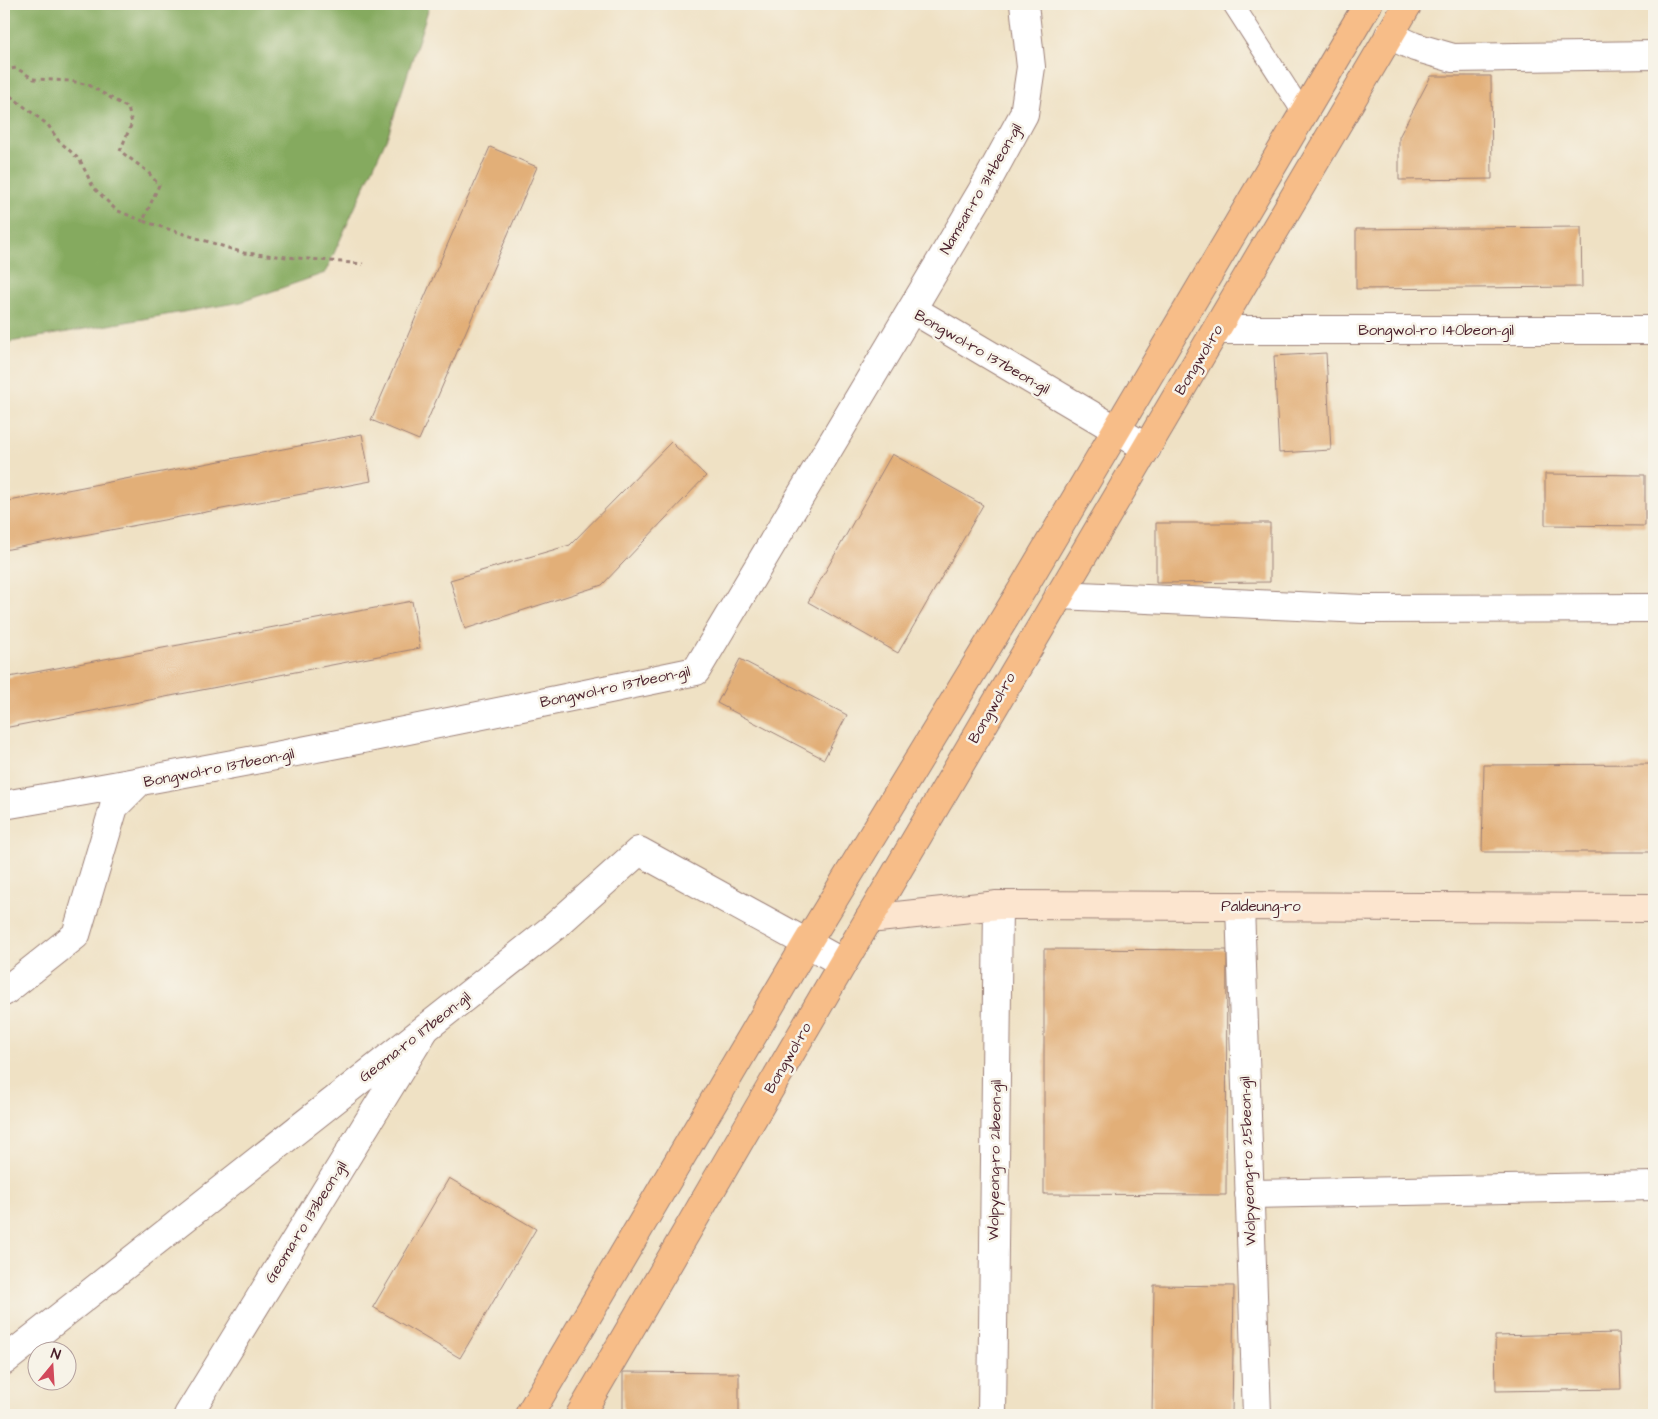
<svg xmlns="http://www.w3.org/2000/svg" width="1658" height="1419" viewBox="0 0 1658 1419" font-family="'Architects Daughter',sans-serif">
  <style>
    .forest { fill: #85aa5f; stroke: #686445 }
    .building { fill: #e2af78 }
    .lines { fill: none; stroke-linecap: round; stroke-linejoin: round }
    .service-casing { stroke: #9c8078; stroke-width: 22 }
    .minor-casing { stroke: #9c8078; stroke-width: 30 }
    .tertiary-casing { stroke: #9c8078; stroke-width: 30 }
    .secondary-casing { stroke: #9c8078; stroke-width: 30 }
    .primary-casing { stroke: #9c8078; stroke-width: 30 }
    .path { stroke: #9c8078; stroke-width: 3; stroke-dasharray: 4 4; stroke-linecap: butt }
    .service { stroke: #fff; stroke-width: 20 }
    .minor { stroke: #fff; stroke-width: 28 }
    .tertiary { stroke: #fff; stroke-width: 28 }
    .secondary { stroke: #fce5cf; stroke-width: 28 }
    .primary { stroke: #f7bd88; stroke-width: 28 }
    .labels { text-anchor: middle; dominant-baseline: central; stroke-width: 5; stroke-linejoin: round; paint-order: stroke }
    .street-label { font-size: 15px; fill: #4a1f2b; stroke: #f7f3e8 }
  </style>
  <rect width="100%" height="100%" fill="#f7f3e8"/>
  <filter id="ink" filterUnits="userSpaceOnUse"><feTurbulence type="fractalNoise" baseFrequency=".02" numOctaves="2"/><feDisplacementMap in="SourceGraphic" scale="10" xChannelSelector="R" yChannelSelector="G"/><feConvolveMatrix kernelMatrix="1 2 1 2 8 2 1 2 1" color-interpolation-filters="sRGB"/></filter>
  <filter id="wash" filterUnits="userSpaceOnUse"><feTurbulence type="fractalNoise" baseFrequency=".0096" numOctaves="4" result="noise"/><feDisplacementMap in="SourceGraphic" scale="20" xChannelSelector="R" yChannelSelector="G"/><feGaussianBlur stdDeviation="1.12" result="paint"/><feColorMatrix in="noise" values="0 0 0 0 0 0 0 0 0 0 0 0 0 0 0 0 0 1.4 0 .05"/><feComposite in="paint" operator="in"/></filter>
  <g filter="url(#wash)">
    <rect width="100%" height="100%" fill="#efe1c4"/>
    <path class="forest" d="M4,4H430L388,135L325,273L241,302L4,343Z"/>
    <g id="blocks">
      <path class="building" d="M1431,76H1491L1492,179L1399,180V137Z
        M490,147L537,167L419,440L371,420Z
        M1581,227L1582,287L1356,289V229Z
        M1326,353L1331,450L1279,453L1274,356Z
        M362,434L371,481L4,550V502Z
        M671,442L706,476L602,585L465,629L450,580L570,545Z
        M892,454L983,505L898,653L808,602Z
        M1545,474L1645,475V526L1545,525Z
        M1156,523H1270V582L1156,583Z
        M412,601L420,648L4,728V678Z
        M740,659L847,715L824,759L717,703Z
        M1654,764V852H1482L1484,765Z
        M1044,949L1227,950L1226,1195L1044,1194Z
        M449,1178L536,1229L460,1358L373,1307Z
        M1154,1285L1234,1286L1232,1415H1152Z
        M1619,1333L1621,1389L1496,1391L1495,1336Z
        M623,1372L739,1373V1415H623Z"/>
    </g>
  </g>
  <g filter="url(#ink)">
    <use href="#blocks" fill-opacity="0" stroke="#9c8078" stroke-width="1"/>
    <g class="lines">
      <defs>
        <path id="service" d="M1233,4L1303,113"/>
        <path id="minor" d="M1389,35L1415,47L1453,58L1654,55
          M912,309L982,191L1024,114L1031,67L1024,4
          M1217,330H1654
          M1059,595L1364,609L1654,608
          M4,805C236,766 466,719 696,671L912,309L1147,448
          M1240,906L1257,1415
          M4,992L76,935L114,807L139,782
          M1249,1194L1654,1186
          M188,1415L424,1031
          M992,1415L998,905"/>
        <path id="tertiary" d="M4,1361L554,927L639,851L843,963"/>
        <path id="secondary" d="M869,919L998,905L1654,908"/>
        <path id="primary" d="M529,1415L807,943L1023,588L1368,4
          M580,1415L843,963L1408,4"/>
      </defs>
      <use href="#service" class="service-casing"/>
      <use href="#minor" class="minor-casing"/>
      <use href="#tertiary" class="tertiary-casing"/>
      <use href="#secondary" class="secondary-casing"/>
      <use href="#primary" class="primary-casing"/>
      <path class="path" d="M4,70L16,68L34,79L71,81L89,85L128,108L132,123L120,151L147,171L159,185L143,221L244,253L363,264
        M4,91L48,125L58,140L80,160L93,187L116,210L143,221"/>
      <use href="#service" class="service"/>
      <use href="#minor" class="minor"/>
      <use href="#tertiary" class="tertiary"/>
      <use href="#secondary" class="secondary"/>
      <use href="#primary" class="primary"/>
    </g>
  </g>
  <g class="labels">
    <g class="street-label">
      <text transform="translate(981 189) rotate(-60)">Namsan-ro 314beon-gil</text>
      <text x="1436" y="330">Bongwol-ro 140beon-gil</text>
      <text transform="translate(982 352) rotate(30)">Bongwol-ro 137beon-gil</text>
      <text transform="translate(1199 360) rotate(-59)">Bongwol-ro</text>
      <text transform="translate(615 687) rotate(-12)">Bongwol-ro 137beon-gil</text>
      <text transform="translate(992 708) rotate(-60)">Bongwol-ro</text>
      <text transform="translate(219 768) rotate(-11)">Bongwol-ro 137beon-gil</text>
      <text x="1261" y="906">Paldeung-ro</text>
      <text transform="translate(415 1037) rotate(-38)">Geoma-ro 117beon-gil</text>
      <text transform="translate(788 1058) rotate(-60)">Bongwol-ro</text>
      <text transform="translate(995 1160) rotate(-89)">Wolpyeong-ro 21beon-gil</text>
      <text transform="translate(1248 1161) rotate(-92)">Wolpyeong-ro 25beon-gil</text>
      <text transform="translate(306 1222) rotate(-58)">Geoma-ro 133beon-gil</text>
    </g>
  </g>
  <rect width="1658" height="1419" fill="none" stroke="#f7f3e8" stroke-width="20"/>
  <g transform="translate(52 1366) rotate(18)"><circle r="24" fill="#f7f3e8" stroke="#b29e9c"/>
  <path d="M0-4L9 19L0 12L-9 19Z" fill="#d1495b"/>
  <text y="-8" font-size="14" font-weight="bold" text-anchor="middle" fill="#4a1f2b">N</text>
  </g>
</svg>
